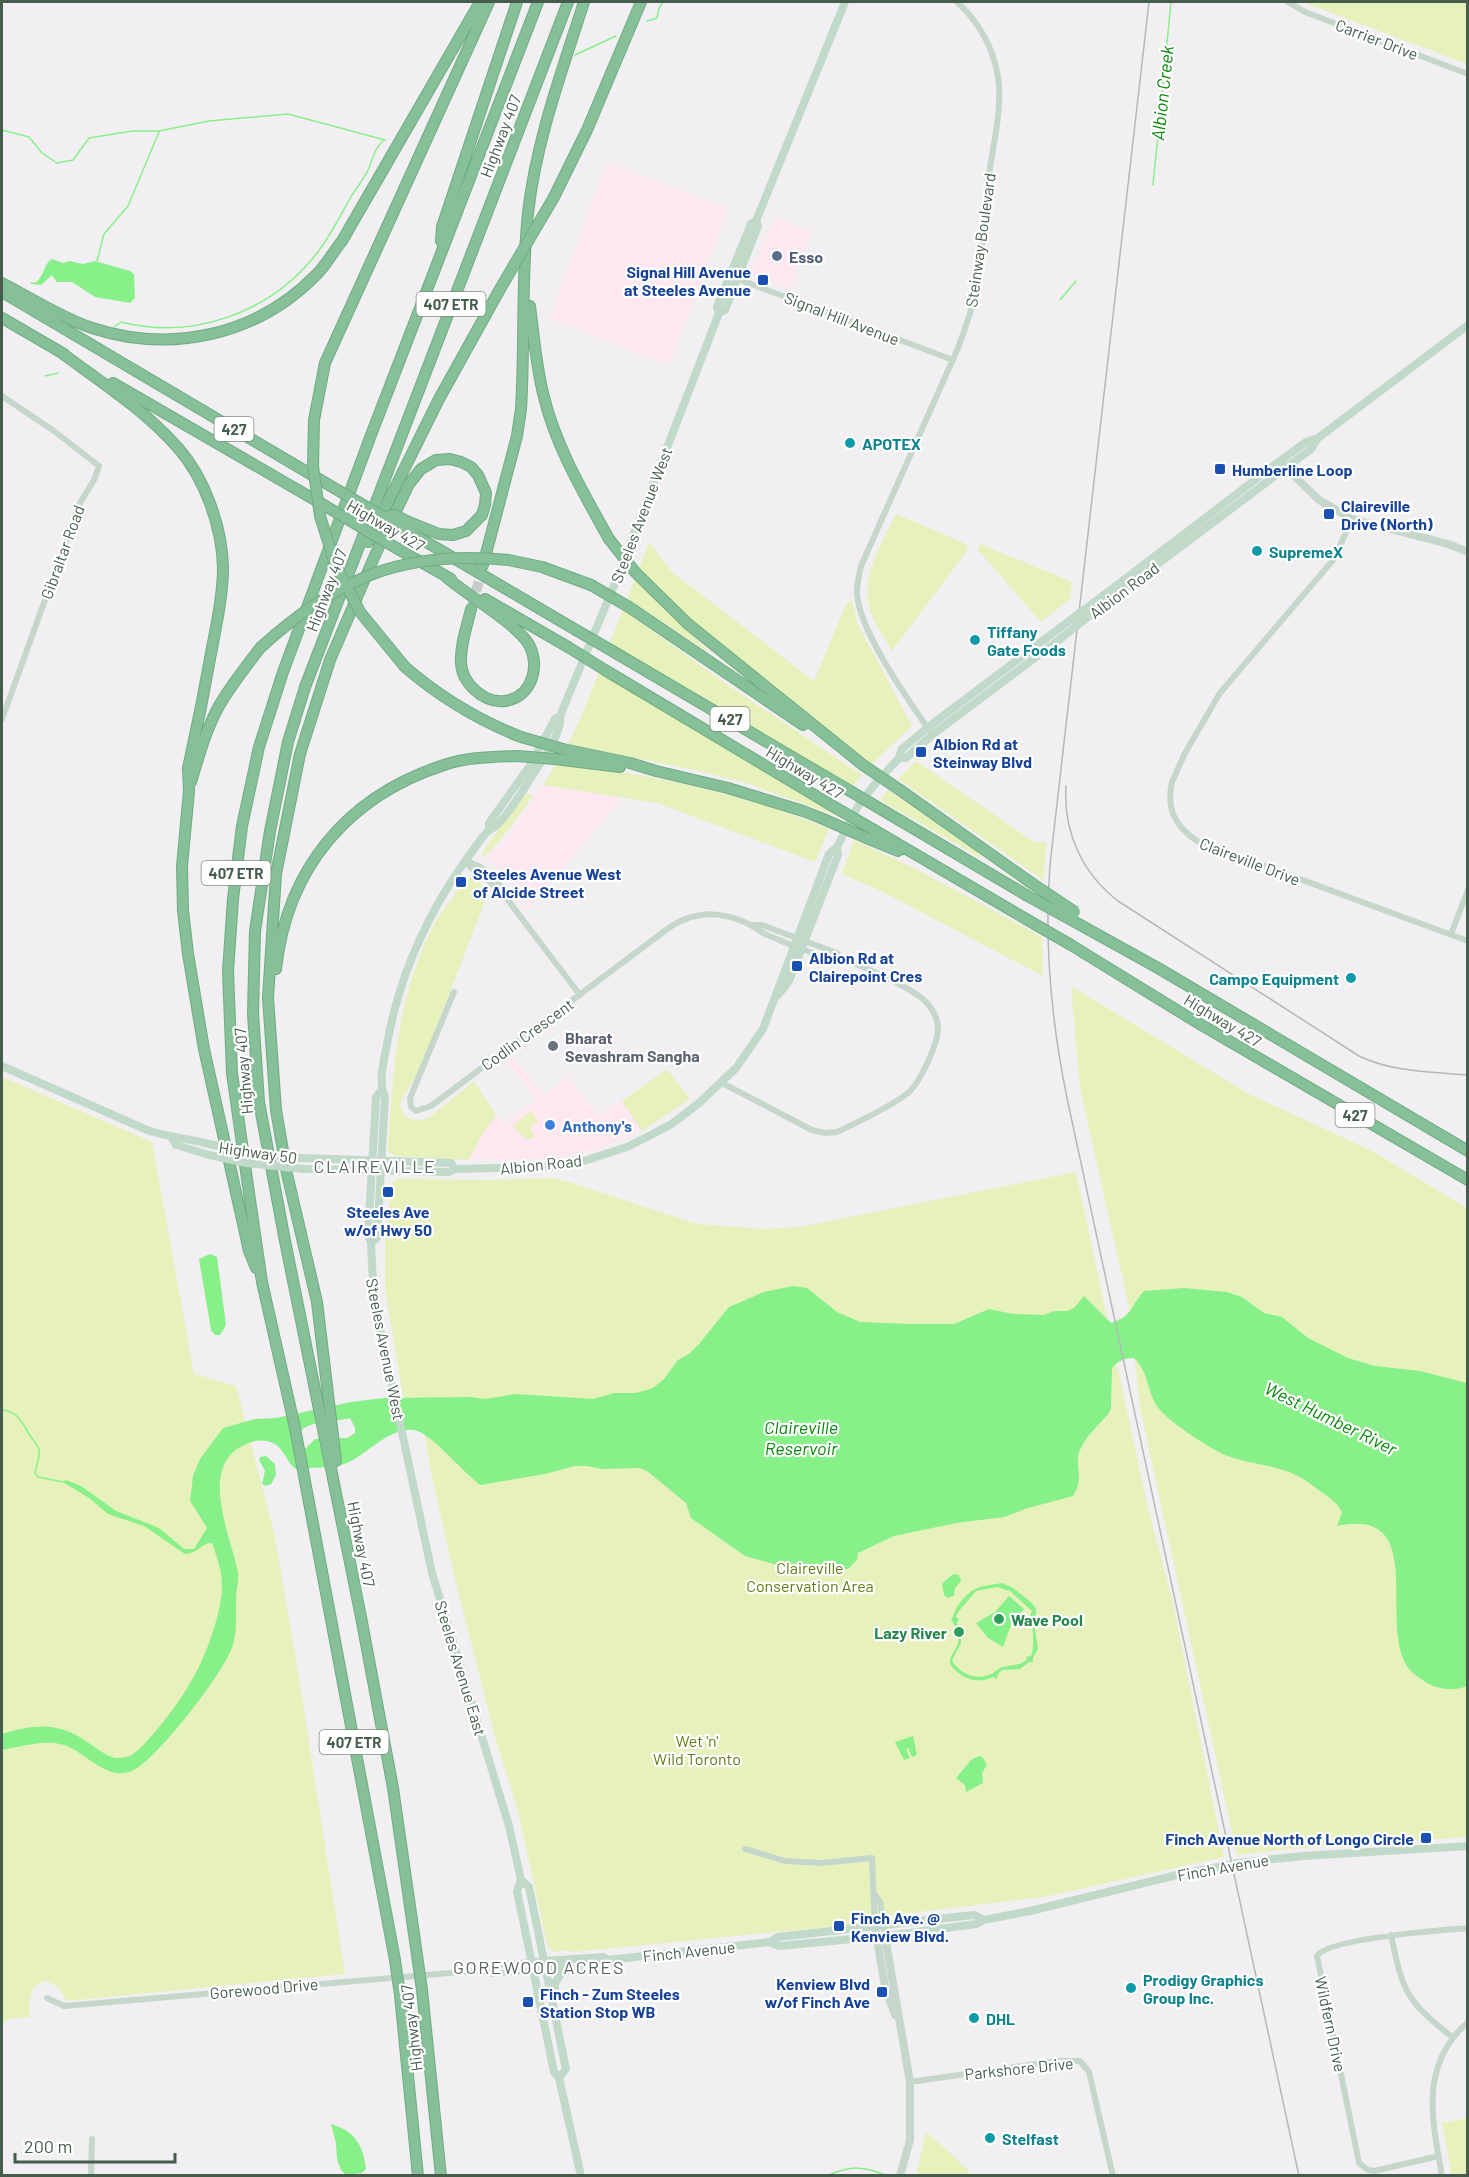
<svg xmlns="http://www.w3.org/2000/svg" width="1469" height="2177" viewBox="0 0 1469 2177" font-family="Barlow,sans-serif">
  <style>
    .commercial { fill: #fde8f2 }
    .green { fill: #e7f1bc }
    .water { fill: #87f088; fill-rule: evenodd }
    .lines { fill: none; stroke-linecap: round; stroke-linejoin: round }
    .stream { stroke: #87f088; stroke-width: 1.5 }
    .motorway-tunnel { stroke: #c6cac9; stroke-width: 10; stroke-dasharray: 10 5; stroke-linecap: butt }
    .motorway-casing { stroke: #70ac83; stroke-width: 12 }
    .minor { stroke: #c5d7ca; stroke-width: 6 }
    .tertiary { stroke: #c5d7ca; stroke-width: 8 }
    .secondary { stroke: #c1d9c9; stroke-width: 8 }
    .motorway { stroke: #85c098; stroke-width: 10 }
    .rail { stroke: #b1bab5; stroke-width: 1.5 }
    .motorway-bridge-casing { stroke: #70ac83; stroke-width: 12; stroke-linecap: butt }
    .secondary-bridge { stroke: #c1d9c9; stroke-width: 8 }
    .motorway-bridge { stroke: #85c098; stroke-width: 10 }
    .service-dot { fill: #5c6f8a; stroke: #fff; stroke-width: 2 }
    .transit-dot { fill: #1a4fb4; stroke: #fff; stroke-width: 2 }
    .culture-dot { fill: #0f9aa8; stroke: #fff; stroke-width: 2 }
    .worship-dot { fill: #6b7280; stroke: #fff; stroke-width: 2 }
    .shop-dot { fill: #3f7fe0; stroke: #fff; stroke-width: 2 }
    .leisure-dot { fill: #2e9e5b; stroke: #fff; stroke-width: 2 }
    .labels { text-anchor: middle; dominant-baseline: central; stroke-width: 4.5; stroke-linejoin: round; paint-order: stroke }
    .shield { fill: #fff; stroke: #7e8e82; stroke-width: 1.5 }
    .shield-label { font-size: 15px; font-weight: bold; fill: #465d4d }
    .street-label { font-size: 16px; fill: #465d4d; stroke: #fff }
    .service-label { font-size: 16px; font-weight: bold; fill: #4e5e75; stroke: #fff; text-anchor: start }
    .transit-label { font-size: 16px; font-weight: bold; fill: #164399; stroke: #fff; text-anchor: start }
    .culture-label { font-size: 16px; font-weight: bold; fill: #0d838f; stroke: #fff; text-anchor: start }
    .worship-label { font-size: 16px; font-weight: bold; fill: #5b616d; stroke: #fff; text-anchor: start }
    .shop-label { font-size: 16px; font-weight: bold; fill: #366cbe; stroke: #fff; text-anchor: start }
    .park-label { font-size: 16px; fill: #5d7d13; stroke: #fff }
    .leisure-label { font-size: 16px; font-weight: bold; fill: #27864d; stroke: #fff; text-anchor: start }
    .water-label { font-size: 18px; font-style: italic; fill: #09890b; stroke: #fff }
    .neighbourhood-label { font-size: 18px; letter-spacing: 1.5px; fill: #5b645e; stroke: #fff }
  </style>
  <rect width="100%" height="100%" fill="#f1eff2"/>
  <path class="commercial" d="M607,163L728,208L670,363L658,361L550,318Z
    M776,217L811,232L790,289L750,274Z
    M541,785L621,798L529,909L501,870L485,858L500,846L530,805Z
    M510,1053L543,1095L568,1077L598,1116L622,1101L642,1131L601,1148L557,1158L513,1161L469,1160L480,1138L496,1115L504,1124L537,1100L504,1058Z"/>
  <path class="green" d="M1303,2H1467V64L1305,3Z
    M896,514L966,544L967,551L892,651C885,638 874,624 870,610C860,577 882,542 896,514Z
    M649,542L672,572L814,681L847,602L852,601L857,623L912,726L871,765L690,620L639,569Z
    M980,544L1072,582L1070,599L1041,622L978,550Z
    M635,579L712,655L627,599Z
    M623,610L729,686L862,775L852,788L609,644Z
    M599,671L839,812L837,816L746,783L704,772L568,744L584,711Z
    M916,761L1034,842L1047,843L1043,880L898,779Z
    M556,763C652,775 740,792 829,829L815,862L657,803L543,785Z
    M888,790L981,854V856L979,857L880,800Z
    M529,794L533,795C518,818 503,839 483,858V851L523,796Z
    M854,840L916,869L1042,937L1043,976L881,891L842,874Z
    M471,877L489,891L419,1072L401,1099V1109L407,1118L422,1120L430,1117L474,1081L496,1115L480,1138L469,1160L394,1156L388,1151C393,1071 396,997 435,923C444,907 457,893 467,878Z
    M1071,986L1249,1094L1372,1151L1467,1208V1837L1278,1850L1237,1855L1140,1408L1130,1312L1080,1088Z
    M667,1069L690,1099L642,1131L622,1101Z
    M2,1077L152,1142L194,1374L236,1386L274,1532L300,1684L345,1974L66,2001C62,1991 56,1982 44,1981C28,1988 29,2001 30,2017L9,2019L2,2024Z
    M531,1111L538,1121L530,1128L535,1136L531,1139L524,1138L513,1125Z
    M1076,1172L1147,1504L1173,1603L1224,1857L1044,1897L868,1918L859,1924L572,1952L566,1950L553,1952L547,1944L518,1811L495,1737L455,1579L430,1468L419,1398L403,1397L385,1287V1239L392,1182L397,1179L492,1180L551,1178L569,1182L697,1224L764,1229L799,1227Z
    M1467,2118V2175H1452L1442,2123Z
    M926,2132L954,2156L972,2175H916Z"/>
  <path class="water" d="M52,259L63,263L70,261L83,264L95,261L130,271L134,274L135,298L130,303L95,297L72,282H57L52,275L41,285L31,284V282L35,283C45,276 43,264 52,259Z
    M210,1254L217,1257L226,1325L220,1335H215L211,1330L199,1259Z
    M793,1286L807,1288L837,1312L860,1322L912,1324H954L989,1309L1013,1314L1043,1315L1055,1311H1067L1074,1308L1084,1296L1111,1323C1132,1317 1131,1305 1144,1291L1184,1288L1227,1292L1242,1297L1264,1313L1282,1317L1308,1338L1348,1358L1375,1366L1420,1371L1467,1383L1468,1686C1454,1691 1440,1690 1427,1683C1421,1679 1413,1674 1409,1669C1376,1625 1431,1506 1337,1526L1342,1512C1337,1503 1331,1499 1323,1493C1314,1487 1305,1479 1296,1475C1273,1464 1247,1464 1225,1455C1209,1448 1162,1418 1155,1403C1147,1387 1147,1370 1134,1358C1124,1358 1118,1361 1112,1368L1111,1408L1109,1413C1098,1426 1080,1441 1078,1458C1077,1474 1083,1480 1073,1496L1028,1508L1004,1517L956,1523L894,1536L858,1553L857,1560L848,1569L826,1571L795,1570L745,1556L691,1518L686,1503L647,1471L640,1468L602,1469L587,1466H575L545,1474L480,1485C461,1470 445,1449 425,1435C399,1416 369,1454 347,1463C331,1469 312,1467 296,1469C286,1462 284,1448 273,1443C263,1438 251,1441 242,1446C198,1469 232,1538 238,1573C239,1582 236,1591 236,1600C236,1614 237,1627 234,1641C230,1666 157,1759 134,1770C106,1784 85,1749 60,1744C43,1740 19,1747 2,1750V1734C31,1725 57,1721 84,1740C94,1746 105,1756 116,1758C119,1758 127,1757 130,1756C143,1750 178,1704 186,1690C202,1665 214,1634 220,1605C225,1580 220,1566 212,1543C201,1543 199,1553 185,1554L144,1526L108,1514L89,1498L63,1482L66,1480L81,1486L116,1511L159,1528L184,1549H194L207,1528L190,1501L193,1476L200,1459L223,1428L255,1419L276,1418L351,1402L383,1398L470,1397L485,1399L516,1394L593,1399L614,1393H636L653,1388L664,1379L678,1360L689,1354L699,1344L729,1307L764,1292ZM350,1418L355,1428V1433L347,1438L315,1439L306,1448L297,1451C297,1446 296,1440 298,1436C302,1420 337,1422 350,1418Z
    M266,1456L275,1464L276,1475L271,1484L266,1486L262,1484L265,1471L259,1460L260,1457Z
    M953,1574L959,1575L961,1581L955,1588L954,1596L948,1598L944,1595L942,1584Z
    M1002,1583L1013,1588L1032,1603L1036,1609L1035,1630L1038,1649L1033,1658V1662H1029L1020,1669L1002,1670L998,1674L997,1679L993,1677C977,1685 960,1678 950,1664C949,1655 954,1654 957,1646C961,1638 955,1625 951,1619C954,1616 954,1612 957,1607C972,1586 978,1587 1002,1583ZM997,1587L1010,1591L1032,1611L1030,1616C1033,1624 1035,1648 1031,1656L1026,1657L1027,1660C1018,1666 1013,1665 1003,1667C998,1668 996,1672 991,1674C976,1681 961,1674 952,1661C960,1641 965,1648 957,1623L959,1619L956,1617L958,1612L976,1591Z
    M1009,1596L1024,1609L1011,1625L1003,1647L988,1638L976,1623L995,1612Z
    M913,1736L917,1755L912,1757L908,1748L906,1749L910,1758L904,1760L895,1742Z
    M979,1756L983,1758L987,1765L982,1773L983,1783L966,1792L965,1785L956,1778L971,1760Z
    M331,2124C355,2131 363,2145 366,2169L362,2173L346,2175L341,2170L337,2159L336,2143Z"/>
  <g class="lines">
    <path class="stream" d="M647,21L657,18L659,8L663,2
      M575,55L616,36
      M2,130L29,137L42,153L57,163L73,160L89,138L132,131H159L209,121L288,114L385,140
      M1153,185L1171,2
      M97,261L104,234L128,206L159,132
      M1060,300L1076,281
      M114,327L121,322C192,340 267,314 314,257C329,239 340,216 352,195C358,186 365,177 369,168C373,158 375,147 384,140
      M45,376L58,373
      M2,1410C20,1412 23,1425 31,1437C35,1443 40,1447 39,1454C39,1460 36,1467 35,1473L38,1477L63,1482
      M827,2176C851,2165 864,2166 888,2176"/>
    <path class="motorway-tunnel" d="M472,606L483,566"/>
    <defs>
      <path id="motorway" d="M554,197L587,130L641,2
        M441,241L442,227L517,2
        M2,283C31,298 60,317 92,328C172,354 258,335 317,274C326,265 333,252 342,241L480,2
        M2,292L329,485
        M530,306C534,336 536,367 544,397C556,447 584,494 609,539
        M2,318L64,354
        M59,351C101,382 145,410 179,449C205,479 222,527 223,567C223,594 217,622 212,648C205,688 197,728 188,768L189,791L182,866L183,910L188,954L204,1049L249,1251L256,1268
        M113,383L322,504
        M314,420L325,363L489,2
        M406,530L576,630
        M368,542L439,399L500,289
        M398,549L451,579
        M509,560L542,567L591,585
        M483,565L517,436L521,409C525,344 521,278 528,213C536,141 562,71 584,2
        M636,573L688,624L863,765
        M446,577C467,595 514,622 528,643C541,664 533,697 505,701C484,704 462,683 461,663C460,645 467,626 471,609
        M485,599L568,647
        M629,607L803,725
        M614,652L845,788
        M405,667C441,698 478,720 521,737
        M605,670L831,805
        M563,749L630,763L656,771L728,788L803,811L821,818
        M555,759L620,767
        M191,782C199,756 206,729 219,706C231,685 246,667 260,648
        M900,790L1030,882
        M884,811L1026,895
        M874,830L1026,919
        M871,840L898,851
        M1075,922L1158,968L1468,1151
        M1071,945L1193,1020L1468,1180
        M276,969C287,868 348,796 444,765C467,757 493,757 517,756
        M336,1461L317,1302L287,1174L276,1110L268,998L276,874L300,754L330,660L376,553L409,484L421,469L436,460L450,459L461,462L471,467L478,475L486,493L485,505L482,515L466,531L453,535L439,534L409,522
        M395,1960L295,1428L262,1282L249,1193L232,1073L228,971L233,899L242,826L259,747L283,672L371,435L538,2
        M418,1962L393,1788L361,1617L285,1241L259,1102L253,1014L255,931L270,831L288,742L305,687L568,2
        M422,1990L441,2176
        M400,1995L418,2176"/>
    </defs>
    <use href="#motorway" class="motorway-casing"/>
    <path class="minor" d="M1288,2L1305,12L1468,74
      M735,278L953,360
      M2,396L54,431L99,466L94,480L80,503L2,719
      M1352,519L1334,559L1220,693L1185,753L1172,782C1166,809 1175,826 1197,841L1468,941
      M929,730C907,698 859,631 857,593C857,584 859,575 861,566L958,348C966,326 974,305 978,282C983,249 983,215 988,181C992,150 1003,108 998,77C993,47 979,22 957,2
      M465,861L473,870L490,882L507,899L580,995
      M465,861C484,866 500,880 507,898
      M1451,934L1468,890
      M454,992L410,1098L411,1107L416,1111L431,1106L670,927C696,910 721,911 749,924C755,927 759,931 765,934C788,944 811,953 835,961L841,958
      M722,1083L812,1130L825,1133L837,1132C854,1124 898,1103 910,1091C921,1080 938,1044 938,1028C938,1019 933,1010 927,1003C912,987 862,966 841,958L837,953L762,925H753
      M745,1849L785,1861L821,1863L872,1858L875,1927
      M875,1895L880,1902L885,1936
      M1391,1935C1403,1993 1406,2000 1452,2037
      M484,1970L492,1974L533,1970
      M47,1998L64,2006L484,1970L491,1965L531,1962
      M910,2082L1057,2061H1080L1089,2072L1113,2176
      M1439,2156L1374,2171L1368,2170L1359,2163L1317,1956C1327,1938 1443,1930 1468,1928
      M91,2176L92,2139
      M1442,2176C1432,2120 1419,2065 1468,2022"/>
    <path class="tertiary" d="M1283,465L1319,500L1352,519L1448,544L1468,552
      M875,1927L885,1987L895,2015
      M885,1936L910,2082V2140L900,2176"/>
    <path class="secondary" d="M719,313L725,310L758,226L756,221
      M1104,595L1280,461L1306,442L1318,438L1468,325
      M1103,605L1311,449L1318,438
      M899,758H906L932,735L1060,639
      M489,830V823L529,767L555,719L560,716
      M778,995L789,981L838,855L837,847
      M2,1066L147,1130C167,1137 185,1138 205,1143
      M381,1091L376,1097L368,1236L371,1242L373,1284L376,1310L432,1573L509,1826L521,1880L529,1887L566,2069L559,2078
      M172,1138L176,1145L209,1155
      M301,1158L451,1163L455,1169
      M304,1169L449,1172L455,1169L548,1167L587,1160L627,1147L649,1136L673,1123L699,1103L736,1068L763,1029L829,854L837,847L858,806L875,784L899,758L902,749L927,728L1061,627
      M371,1242L377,1238L385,1097C377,1081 385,1057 388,1039C400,975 427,915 465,861C472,852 479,841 487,832C490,829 495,828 498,824C511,811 522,792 532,776C541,762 563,732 560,716L613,588L719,313L717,307L751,224L756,221L845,2
      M521,1880L517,1891L554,2072L559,2078L581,2176
      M770,1942L779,1946L894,1935L976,1924L984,1920L1030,1911L1177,1875L1238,1863L1303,1856L1468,1846
      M531,1962L603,1957L608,1960L770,1942L778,1937L974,1915L984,1920
      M533,1970L568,1967
      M555,1994V1983L562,1972L603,1963"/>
    <use href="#motorway" class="motorway"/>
    <path class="rail" d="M1149,2L1050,865C1044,944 1051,1020 1067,1098L1299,2176
      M1066,786C1063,832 1082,873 1118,901L1359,1056C1392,1072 1431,1072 1468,1075"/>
    <defs>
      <path id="motorway-bridge" d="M500,289L554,197
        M314,420L313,466L320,516L335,564L360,612L405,667
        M329,485L406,530
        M322,504L398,549
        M384,517L395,515L409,522
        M609,539L636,573
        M591,585L629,607
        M576,630L614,652
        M568,647L605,670
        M260,648C338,577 403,550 509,560
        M521,737L563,749
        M517,756L555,759
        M863,765L900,790
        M845,788L884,811
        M831,805L874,830
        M821,818L871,840
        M1030,882L1075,912
        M1026,895L1075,922
        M1026,919L1071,945
        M395,1960L400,1995
        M418,1962L422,1990"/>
    </defs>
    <use href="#motorway-bridge" class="motorway-bridge-casing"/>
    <path class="secondary-bridge" d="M1061,627L1104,595
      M1060,639L1103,605
      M205,1143L247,1153L301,1158
      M209,1155L247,1163L304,1169"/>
    <use href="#motorway-bridge" class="motorway-bridge"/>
  </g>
  <circle class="service-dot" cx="777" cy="256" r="6"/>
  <g class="transit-dot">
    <rect x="757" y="274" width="12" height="12" rx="3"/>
    <rect x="1214" y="463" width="12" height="12" rx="3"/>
    <rect x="1323" y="508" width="12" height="12" rx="3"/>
    <rect x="915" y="746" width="12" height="12" rx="3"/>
    <rect x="455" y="876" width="12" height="12" rx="3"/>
    <rect x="791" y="960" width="12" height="12" rx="3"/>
    <rect x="382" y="1186" width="12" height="12" rx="3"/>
    <rect x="1420" y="1832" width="12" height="12" rx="3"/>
    <rect x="833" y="1920" width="12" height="12" rx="3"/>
    <rect x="876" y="1986" width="12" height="12" rx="3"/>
    <rect x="522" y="1996" width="12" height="12" rx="3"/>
  </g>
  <g class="culture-dot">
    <circle cx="850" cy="443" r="6"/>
    <circle cx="1257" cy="551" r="6"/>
    <circle cx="975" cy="640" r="6"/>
    <circle cx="1351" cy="978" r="6"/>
    <circle cx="1131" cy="1988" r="6"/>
    <circle cx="974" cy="2018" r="6"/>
    <circle cx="990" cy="2138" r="6"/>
  </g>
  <circle class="worship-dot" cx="553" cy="1046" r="6"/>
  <circle class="shop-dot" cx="550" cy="1125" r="6"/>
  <g class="leisure-dot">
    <circle cx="999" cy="1619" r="6"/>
    <circle cx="959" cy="1632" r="6"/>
  </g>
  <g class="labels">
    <g class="shield">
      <rect x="416.5" y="292" width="69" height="24" rx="4.5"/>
      <rect x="214.5" y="417" width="39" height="24" rx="4.5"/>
      <rect x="710.5" y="707" width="39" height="24" rx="4.5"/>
      <rect x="201.5" y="861" width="69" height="24" rx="4.5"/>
      <rect x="1335.5" y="1103" width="39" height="24" rx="4.5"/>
      <rect x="319.5" y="1730" width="69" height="24" rx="4.5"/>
    </g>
    <g class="shield-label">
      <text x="451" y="304">407 ETR</text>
      <text x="234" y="429">427</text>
      <text x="730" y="719">427</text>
      <text x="236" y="873">407 ETR</text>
      <text x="1355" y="1115">427</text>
      <text x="354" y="1742">407 ETR</text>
    </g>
    <g class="street-label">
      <text transform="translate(1377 39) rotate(21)">Carrier Drive</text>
      <text transform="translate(500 136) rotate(-69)">Highway 407</text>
      <text transform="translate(980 240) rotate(-82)">Steinway Boulevard</text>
      <text transform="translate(842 318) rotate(21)">Signal Hill Avenue</text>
      <text transform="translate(641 515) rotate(-69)">Steeles Avenue West</text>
      <text transform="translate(386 525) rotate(30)">Highway 427</text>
      <text transform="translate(62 552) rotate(-70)">Gibraltar Road</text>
      <text transform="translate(326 590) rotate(-69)">Highway 407</text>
      <text transform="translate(1124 590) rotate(-37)">Albion Road</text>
      <text transform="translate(805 772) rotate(31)">Highway 427</text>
      <text transform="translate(1250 861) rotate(21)">Claireville Drive</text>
      <text transform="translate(1223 1020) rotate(31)">Highway 427</text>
      <text transform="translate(527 1034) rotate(-36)">Codlin Crescent</text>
      <text transform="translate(243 1071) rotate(-95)">Highway 407</text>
      <text transform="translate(258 1152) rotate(8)">Highway 50</text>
      <text transform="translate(541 1164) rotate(-6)">Albion Road</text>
      <text transform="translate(386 1349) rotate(79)">Steeles Avenue West</text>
      <text transform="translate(362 1544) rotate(79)">Highway 407</text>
      <text transform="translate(461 1668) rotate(73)">Steeles Avenue East</text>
      <text transform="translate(1223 1867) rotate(-10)">Finch Avenue</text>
      <text transform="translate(689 1951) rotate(-6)">Finch Avenue</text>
      <text transform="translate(264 1988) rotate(-5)">Gorewood Drive</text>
      <text transform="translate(1331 2024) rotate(78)">Wildfern Drive</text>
      <text transform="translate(411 2028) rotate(-97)">Highway 407</text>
      <text transform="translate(1019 2068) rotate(-6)">Parkshore Drive</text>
    </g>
    <g class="service-label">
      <text x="789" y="256">Esso</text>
    </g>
    <g class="transit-label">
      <text x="751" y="271" text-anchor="end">Signal Hill Avenue<tspan x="751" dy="18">at Steeles Avenue</tspan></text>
      <text x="1232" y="469">Humberline Loop</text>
      <text x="1341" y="505">Claireville<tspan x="1341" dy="18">Drive (North)</tspan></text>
      <text x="933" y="743">Albion Rd at<tspan x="933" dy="18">Steinway Blvd</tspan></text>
      <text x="473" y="873">Steeles Avenue West<tspan x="473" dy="18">of Alcide Street</tspan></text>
      <text x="809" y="957">Albion Rd at<tspan x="809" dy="18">Clairepoint Cres</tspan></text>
      <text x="388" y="1211" text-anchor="middle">Steeles Ave<tspan x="388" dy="18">w/of Hwy 50</tspan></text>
      <text x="1414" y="1838" text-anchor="end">Finch Avenue North of Longo Circle</text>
      <text x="851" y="1917">Finch Ave. @<tspan x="851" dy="18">Kenview Blvd.</tspan></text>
      <text x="870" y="1983" text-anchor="end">Kenview Blvd<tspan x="870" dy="18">w/of Finch Ave</tspan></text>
      <text x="540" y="1993">Finch - Zum Steeles<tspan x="540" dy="18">Station Stop WB</tspan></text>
    </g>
    <g class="culture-label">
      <text x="862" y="443">APOTEX</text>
      <text x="1269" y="551">SupremeX</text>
      <text x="987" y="631">Tiffany<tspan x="987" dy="18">Gate Foods</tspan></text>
      <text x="1339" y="978" text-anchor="end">Campo Equipment</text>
      <text x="1143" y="1979">Prodigy Graphics<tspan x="1143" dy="18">Group Inc.</tspan></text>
      <text x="986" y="2018">DHL</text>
      <text x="1002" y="2138">Stelfast</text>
    </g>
    <g class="worship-label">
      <text x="565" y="1037">Bharat<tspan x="565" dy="18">Sevashram Sangha</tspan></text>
    </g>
    <g class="shop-label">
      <text x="562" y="1125">Anthony's</text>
    </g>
    <g class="park-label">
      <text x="810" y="1567">Claireville<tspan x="810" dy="18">Conservation Area</tspan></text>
      <text x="697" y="1740">Wet 'n'<tspan x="697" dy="18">Wild Toronto</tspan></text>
    </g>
    <g class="leisure-label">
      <text x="1011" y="1619">Wave Pool</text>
      <text x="947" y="1632" text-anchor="end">Lazy River</text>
    </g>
    <g class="water-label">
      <text transform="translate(1162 93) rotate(-84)">Albion Creek</text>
      <text transform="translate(1331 1418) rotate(26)">West Humber River</text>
      <text x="801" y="1427">Claireville<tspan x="801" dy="21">Reservoir</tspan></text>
    </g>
    <g class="neighbourhood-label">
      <text x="375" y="1166">CLAIREVILLE</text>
      <text x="539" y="1967">GOREWOOD ACRES</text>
    </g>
  </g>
  <rect width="1469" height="2177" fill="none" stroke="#465d4d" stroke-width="6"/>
  <path d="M15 2153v9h160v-9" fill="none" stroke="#465d4d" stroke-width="3"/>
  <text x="24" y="2153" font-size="18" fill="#465d4d" stroke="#ffffff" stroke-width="4.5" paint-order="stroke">200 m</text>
</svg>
